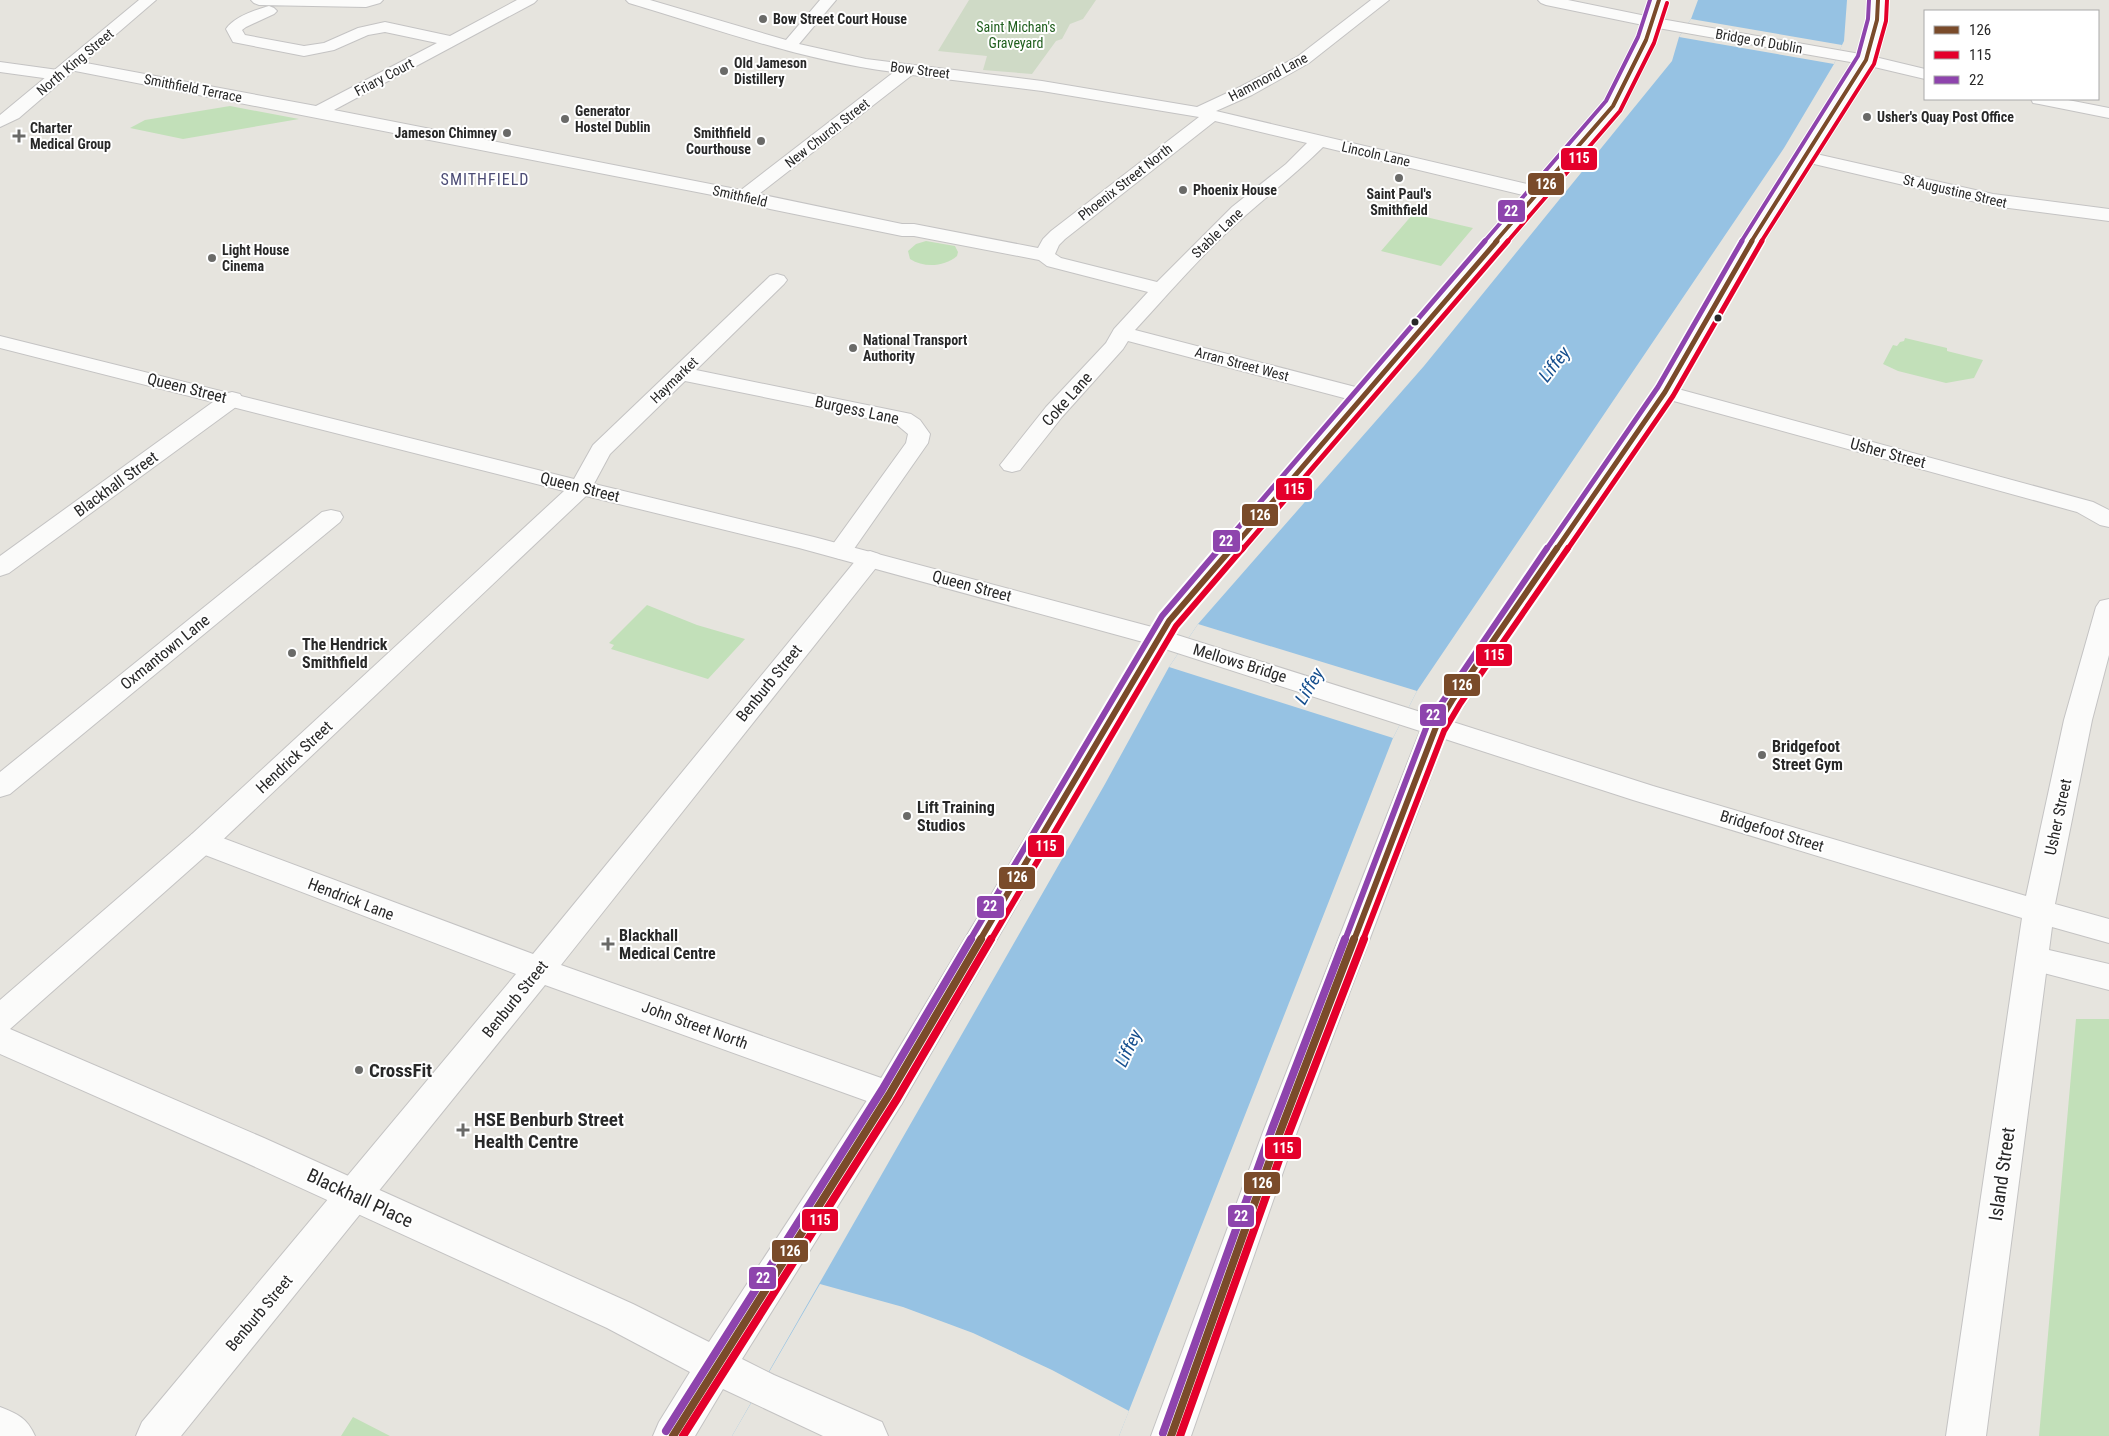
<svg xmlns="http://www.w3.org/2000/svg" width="2109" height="1436" viewBox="0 0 2109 1436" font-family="'Roboto Condensed',sans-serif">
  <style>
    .green { fill: #c2e0b9 }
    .cemetery { fill: #cfdac6 }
    .water { fill: #96c2e3 }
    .pier { fill: #e6e4de }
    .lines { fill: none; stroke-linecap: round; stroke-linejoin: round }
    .street-casing { stroke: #c4c3c3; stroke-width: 2 }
    .secondary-casing { stroke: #c4c3c3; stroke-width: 2 }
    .street { fill: #fbfbfa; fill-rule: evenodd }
    .secondary { fill: #fbfbfa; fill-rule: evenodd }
    .bus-1-far3-casing { stroke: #fff; stroke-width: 6 }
    .bus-1-far2-casing { stroke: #fff; stroke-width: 8 }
    .bus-1-far1-casing { stroke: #fff; stroke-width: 10 }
    .bus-1-casing { stroke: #fff; stroke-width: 12 }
    .bus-2-far3-casing { stroke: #fff; stroke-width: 6 }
    .bus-2-far2-casing { stroke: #fff; stroke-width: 8 }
    .bus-2-far1-casing { stroke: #fff; stroke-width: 10 }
    .bus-2-casing { stroke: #fff; stroke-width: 12 }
    .bus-3-far3-casing { stroke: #fff; stroke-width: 6 }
    .bus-3-far2-casing { stroke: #fff; stroke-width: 8 }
    .bus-3-far1-casing { stroke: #fff; stroke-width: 10 }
    .bus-3-casing { stroke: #fff; stroke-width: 12 }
    .bus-1-far3 { stroke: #7a4b2a; stroke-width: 4 }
    .bus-1-far2 { stroke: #7a4b2a; stroke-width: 5 }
    .bus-1-far1 { stroke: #7a4b2a; stroke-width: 6 }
    .bus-1 { stroke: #7a4b2a; stroke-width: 8 }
    .bus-2-far3 { stroke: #e4002b; stroke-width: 4 }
    .bus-2-far2 { stroke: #e4002b; stroke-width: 5 }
    .bus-2-far1 { stroke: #e4002b; stroke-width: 6 }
    .bus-2 { stroke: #e4002b; stroke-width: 8 }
    .bus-3-far3 { stroke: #8e44ad; stroke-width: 4 }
    .bus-3-far2 { stroke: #8e44ad; stroke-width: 5 }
    .bus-3-far1 { stroke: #8e44ad; stroke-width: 6 }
    .bus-3 { stroke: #8e44ad; stroke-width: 8 }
    .poi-dot { fill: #6a6a68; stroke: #fff; stroke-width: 2 }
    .bus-dot { fill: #282828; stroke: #fff; stroke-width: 2 }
    .labels { text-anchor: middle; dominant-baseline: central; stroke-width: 4; stroke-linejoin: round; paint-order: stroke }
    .far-poi-label { font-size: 14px; font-weight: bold; fill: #282828; stroke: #fff; text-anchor: start }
    .far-park-label { font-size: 14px; fill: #205f1e; stroke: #fff }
    .far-street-label { font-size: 14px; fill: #282828; stroke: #fff }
    .far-quarter-label { font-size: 16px; letter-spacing: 1px; fill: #4c4c75; stroke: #fff }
    .street-label { font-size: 16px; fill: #282828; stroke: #fff }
    .poi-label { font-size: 16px; font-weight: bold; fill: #282828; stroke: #fff; text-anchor: start }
    .water-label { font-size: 18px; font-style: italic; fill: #164f8e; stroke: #fff }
    .near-poi-label { font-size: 19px; font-weight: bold; fill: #282828; stroke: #fff; text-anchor: start }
    .near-street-label { font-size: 19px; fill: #282828; stroke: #fff }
    .line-badge { stroke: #fff; stroke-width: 2 }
    .badge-label { font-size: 14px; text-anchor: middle; font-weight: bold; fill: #fff }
  </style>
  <rect width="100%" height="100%" fill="#e6e4de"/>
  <path class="green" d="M230,106L299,119L183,139L130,128L145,120Z
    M1413,214L1473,228L1441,266L1381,251Z
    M926,241L955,246L958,252L957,256C944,267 924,268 910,259L908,251L916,244Z
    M1905,338L1947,348V351L1983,360L1974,378L1946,383L1898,371L1883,364L1893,345L1897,346L1900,342L1904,341Z
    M647,605L697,625L745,639L708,679L611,649L614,645L609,643Z
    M2076,1019H2109V1436H2039Z
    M353,1417L390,1436H391H341Z"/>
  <path class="cemetery" d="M969,0H1096L1083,19L1070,24L1062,39L1056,41L1032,74L983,70L987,56L938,51Z"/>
  <path class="water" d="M1698,0H1847L1844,41L1841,47L1834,64L1784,148L1417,691L1393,738L1119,1436H732L1105,784L1169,667L1198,624L1424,366L1672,61L1679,37L1691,19Z"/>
  <path class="pier" d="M1691,19L1842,45L1834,64L1679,37Z
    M1198,624L1417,691L1393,738L1169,667Z
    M820,1284L903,1307L973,1333L1052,1370L1129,1411L1119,1436H732Z"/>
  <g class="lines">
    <defs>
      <path id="street" d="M251,0H383L380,3L366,7L259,5L254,3Z
        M517,0H537L534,3L334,110L741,190L894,72C804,61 716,29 629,3L626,0H650L786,40L820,0H836L799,44L866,59L1042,81L1197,107L1240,87L1297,57L1371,0H1389L1309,63L1252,95L1216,111L1540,187L1547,189L1549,193L1547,197L1540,199L1323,147C1299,171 1272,192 1246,215C1206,250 1171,291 1135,330L1371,391L1374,396L1371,401L1363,403L1128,341L1123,349L1062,417L1020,470L1012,472L1004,470L1000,465L1004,460L1046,407L1106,343L1114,329L1148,292L1047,266L1039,260L914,236H902L770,209L743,201L70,70L64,68L62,65L64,62L70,60L316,106L437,43L385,32L368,35L334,50L304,56L233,42L226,29C234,17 255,10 269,6L274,8L277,11L274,14L246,27L242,30L245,35L304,46L324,43L358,28L385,22L450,36ZM912,75L1042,91L1199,117L1051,231L1043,239L1038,248L914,224H902L759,194ZM1215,121L1307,143L1286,164L1232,207L1157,282L1061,258L1055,254L1059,245L1065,239Z
        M0,62L58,70L64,71L66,75L64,79L58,80L0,72Z
        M1803,151L1993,194L2109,209V221L1993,206L1797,160L1794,156L1797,152Z
        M777,274L784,276L787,280L784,284L696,370L911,414L920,420L930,434L928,443L849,556L840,559L831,556L828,551L906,443L908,434L896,424L685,381L610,454L589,493L581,495L573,493L569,488L593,445L770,276Z
        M232,392L240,394L243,399L240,404L9,573L0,576V556L224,394Z
        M331,510L340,512L343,517L340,522L10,794L0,797V772L322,512Z
        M870,551L879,554L882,559L879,564L561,965L901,1085L906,1095L901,1105L889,1109L545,985L181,1436H136L142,1422L516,974L192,850L187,842L192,834L202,831L212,834L533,954L861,554Z
        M2032,946L2043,949L2048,958L1986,1436H1946L2016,958L2021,949Z
        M0,1407C18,1414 27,1418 35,1436H0Z"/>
      <path id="secondary" d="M139,0H156L19,118L0,127V115Z
        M1538,0H1568L1646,16L1651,0H1667L1661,19L1860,54L1869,20L1870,0H1886L1885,20L1875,57L1925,69V79L1870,66L1772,224L1678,389L2093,502L2109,510V527L2100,525L2077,512L1670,400L1453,722L1653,786L2026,896L2064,720L2096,607L2100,601L2109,599V655L2092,720L2055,904L2109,919V943L2052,927L2049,950L2109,964V990L2021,967L2016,958L2022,918L1633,800L1445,739L1297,1132L1191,1436H1151L1263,1132L1420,731L1165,649L901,1105L742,1359L774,1375L882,1422L888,1436H823L723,1389L695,1436H653L659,1422L690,1372L607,1328L240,1160L0,1054V1000L192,834L564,491L0,348V336L582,481L814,537L1152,627L1160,615L1605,104L1638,40L1643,25L1546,5L1541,3ZM1658,28L1856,63L1752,224L1654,392L1430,715L1174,634L1619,110L1654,40ZM586,496L799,548L1143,642L877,1085L709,1342L633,1304L264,1138L10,1029L212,850Z
        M2031,99H2063L2109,108V118L2039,104L2033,103Z"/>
    </defs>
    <use href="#street" class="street-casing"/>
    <use href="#secondary" class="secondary-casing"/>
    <use href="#street" class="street"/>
    <use href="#secondary" class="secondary"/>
    <defs>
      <path id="bus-1-far3" d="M1495,242L1613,106L1646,40L1659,0
        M1751,242L1866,60L1877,20L1878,0"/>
      <path id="bus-1-far2" d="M1231,550L1497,241
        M1556,550L1665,392L1752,241"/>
      <path id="bus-1-far1" d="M980,940L1169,621L1232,548
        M1354,940L1436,727L1453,699L1557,548"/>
      <path id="bus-1" d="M673,1436L889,1095L981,939
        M1171,1436L1280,1132L1354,939"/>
      <path id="bus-2-far3" d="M1507,242L1620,111L1654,43L1667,3
        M1761,242L1874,64L1886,21L1887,0"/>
      <path id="bus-2-far2" d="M1242,550L1508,241
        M1567,550L1673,396L1762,241"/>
      <path id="bus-2-far1" d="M991,940L1176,626L1243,548
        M1363,940L1444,731L1460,704L1568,548"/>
      <path id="bus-2" d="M683,1436L897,1099L991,939
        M1180,1436L1288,1135L1364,939"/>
      <path id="bus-3-far3" d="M1484,242L1606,101L1638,37L1650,0
        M1741,242L1858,56L1868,19L1869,0"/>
      <path id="bus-3-far2" d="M1219,550L1485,241
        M1546,550L1658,387L1742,241"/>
      <path id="bus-3-far1" d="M970,940L1162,616L1220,548
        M1345,940L1428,723L1547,548"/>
      <path id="bus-3" d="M666,1431L882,1090L971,939
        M1163,1433L1272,1129L1345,939"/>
    </defs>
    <use href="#bus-1-far3" class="bus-1-far3-casing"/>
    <use href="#bus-1-far2" class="bus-1-far2-casing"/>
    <use href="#bus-1-far1" class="bus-1-far1-casing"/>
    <use href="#bus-1" class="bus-1-casing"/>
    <use href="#bus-2-far3" class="bus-2-far3-casing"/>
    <use href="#bus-2-far2" class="bus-2-far2-casing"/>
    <use href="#bus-2-far1" class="bus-2-far1-casing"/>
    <use href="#bus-2" class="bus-2-casing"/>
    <use href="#bus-3-far3" class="bus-3-far3-casing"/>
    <use href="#bus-3-far2" class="bus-3-far2-casing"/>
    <use href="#bus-3-far1" class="bus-3-far1-casing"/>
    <use href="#bus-3" class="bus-3-casing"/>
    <use href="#bus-1-far3" class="bus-1-far3"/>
    <use href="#bus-1-far2" class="bus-1-far2"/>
    <use href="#bus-1-far1" class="bus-1-far1"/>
    <use href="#bus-1" class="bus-1"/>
    <use href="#bus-2-far3" class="bus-2-far3"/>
    <use href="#bus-2-far2" class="bus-2-far2"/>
    <use href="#bus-2-far1" class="bus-2-far1"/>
    <use href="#bus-2" class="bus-2"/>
    <use href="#bus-3-far3" class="bus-3-far3"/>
    <use href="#bus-3-far2" class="bus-3-far2"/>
    <use href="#bus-3-far1" class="bus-3-far1"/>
    <use href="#bus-3" class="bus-3"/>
  </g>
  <g class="poi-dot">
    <circle cx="763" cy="19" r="5"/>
    <circle cx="724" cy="71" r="5"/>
    <circle cx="1867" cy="117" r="5"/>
    <circle cx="565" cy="119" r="5"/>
    <circle cx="507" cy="133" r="5"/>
    <path d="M16.5 128.5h5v5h5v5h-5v5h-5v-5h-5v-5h5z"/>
    <circle cx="761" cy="141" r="5"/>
    <circle cx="1399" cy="178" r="5"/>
    <circle cx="1183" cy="190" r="5"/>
    <circle cx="212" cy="258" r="5"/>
    <circle cx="853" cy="348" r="5"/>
    <circle cx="292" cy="653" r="5"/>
    <circle cx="1762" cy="755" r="5"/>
    <circle cx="907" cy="816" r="5"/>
    <path d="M605.5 936.5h5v5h5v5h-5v5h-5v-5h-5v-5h5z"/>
    <circle cx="359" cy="1070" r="5"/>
    <path d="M460.5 1122.5h5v5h5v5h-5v5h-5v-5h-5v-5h5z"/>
  </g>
  <g class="bus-dot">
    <circle cx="1718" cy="318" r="4.5"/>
    <circle cx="1415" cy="322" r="4.5"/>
  </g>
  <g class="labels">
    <g class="far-poi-label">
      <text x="773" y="19">Bow Street Court House</text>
      <text x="734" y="63">Old Jameson<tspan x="734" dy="16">Distillery</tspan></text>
      <text x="575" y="111">Generator<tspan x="575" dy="16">Hostel Dublin</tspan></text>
      <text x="1877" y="117">Usher's Quay Post Office</text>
      <text x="30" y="128">Charter<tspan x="30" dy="16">Medical Group</tspan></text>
      <text x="497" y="133" text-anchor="end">Jameson Chimney</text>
      <text x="751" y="133" text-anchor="end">Smithfield<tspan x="751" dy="16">Courthouse</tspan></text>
      <text x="1193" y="190">Phoenix House</text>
      <text x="1399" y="194" text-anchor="middle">Saint Paul's<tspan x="1399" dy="16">Smithfield</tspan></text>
      <text x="222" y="250">Light House<tspan x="222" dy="16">Cinema</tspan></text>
      <text x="863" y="340">National Transport<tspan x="863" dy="16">Authority</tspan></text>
    </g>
    <g class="far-park-label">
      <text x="1016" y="27">Saint Michan's<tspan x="1016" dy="16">Graveyard</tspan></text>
    </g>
    <g class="far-street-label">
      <text transform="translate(1759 41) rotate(10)">Bridge of Dublin</text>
      <text transform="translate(75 62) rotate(-40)">North King Street</text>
      <text transform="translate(920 70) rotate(7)">Bow Street</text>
      <text transform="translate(384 77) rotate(-28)">Friary Court</text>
      <text transform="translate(1268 77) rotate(-28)">Hammond Lane</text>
      <text transform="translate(193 88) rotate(11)">Smithfield Terrace</text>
      <text transform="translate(827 133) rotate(-38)">New Church Street</text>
      <text transform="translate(1376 154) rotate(13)">Lincoln Lane</text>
      <text transform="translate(1125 182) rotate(-38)">Phoenix Street North</text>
      <text transform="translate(1955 191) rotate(13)">St Augustine Street</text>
      <text transform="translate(740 196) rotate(13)">Smithfield</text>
      <text transform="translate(1217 233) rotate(-44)">Stable Lane</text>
      <text transform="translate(1242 364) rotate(15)">Arran Street West</text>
      <text transform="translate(674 380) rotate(-44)">Haymarket</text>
    </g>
    <g class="far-quarter-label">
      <text x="485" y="179">SMITHFIELD</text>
    </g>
    <g class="street-label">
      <text transform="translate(187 388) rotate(14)">Queen Street</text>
      <text transform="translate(1067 399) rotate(-48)">Coke Lane</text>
      <text transform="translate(857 410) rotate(12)">Burgess Lane</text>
      <text transform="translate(1888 453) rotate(15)">Usher Street</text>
      <text transform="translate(116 484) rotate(-36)">Blackhall Street</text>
      <text transform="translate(580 487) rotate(14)">Queen Street</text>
      <text transform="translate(972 586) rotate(15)">Queen Street</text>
      <text transform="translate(165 652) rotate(-39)">Oxmantown Lane</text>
      <text transform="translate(1240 663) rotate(17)">Mellows Bridge</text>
      <text transform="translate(769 683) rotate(-51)">Benburb Street</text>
      <text transform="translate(294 757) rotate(-43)">Hendrick Street</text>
      <text transform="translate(2058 817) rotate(-78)">Usher Street</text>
      <text transform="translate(1772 831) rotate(17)">Bridgefoot Street</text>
      <text transform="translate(351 899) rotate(21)">Hendrick Lane</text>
      <text transform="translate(515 999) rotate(-51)">Benburb Street</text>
      <text transform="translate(695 1025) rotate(20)">John Street North</text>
      <text transform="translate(259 1313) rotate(-50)">Benburb Street</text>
    </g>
    <g class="poi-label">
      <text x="302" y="644">The Hendrick<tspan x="302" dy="18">Smithfield</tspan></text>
      <text x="1772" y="746">Bridgefoot<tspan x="1772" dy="18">Street Gym</tspan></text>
      <text x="917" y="807">Lift Training<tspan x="917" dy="18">Studios</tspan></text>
      <text x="619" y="935">Blackhall<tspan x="619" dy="18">Medical Centre</tspan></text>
    </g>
    <g class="water-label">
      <text transform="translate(1554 364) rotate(-52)">Liffey</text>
      <text transform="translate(1309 686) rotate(-59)">Liffey</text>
      <text transform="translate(1128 1048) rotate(-64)">Liffey</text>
    </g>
    <g class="near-poi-label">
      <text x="369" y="1070">CrossFit</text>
      <text x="474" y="1119">HSE Benburb Street<tspan x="474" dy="22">Health Centre</tspan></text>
    </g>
    <g class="near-street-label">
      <text transform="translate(2002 1174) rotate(-82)">Island Street</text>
      <text transform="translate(360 1198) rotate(25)">Blackhall Place</text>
    </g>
  </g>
  <g class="line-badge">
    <rect x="1560" y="147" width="38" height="24" rx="5" fill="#e4002b"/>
    <rect x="1527" y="172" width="38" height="24" rx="5" fill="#7a4b2a"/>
    <rect x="1497" y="199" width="29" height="24" rx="5" fill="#8e44ad"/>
    <rect x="1275" y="477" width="38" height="24" rx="5" fill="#e4002b"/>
    <rect x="1241" y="503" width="38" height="24" rx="5" fill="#7a4b2a"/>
    <rect x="1212" y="529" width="29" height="24" rx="5" fill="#8e44ad"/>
    <rect x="1475" y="643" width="38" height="24" rx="5" fill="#e4002b"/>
    <rect x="1443" y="673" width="38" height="24" rx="5" fill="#7a4b2a"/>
    <rect x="1419" y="703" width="28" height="24" rx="5" fill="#8e44ad"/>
    <rect x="1027" y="834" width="38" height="24" rx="5" fill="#e4002b"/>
    <rect x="998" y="866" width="38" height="24" rx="5" fill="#7a4b2a"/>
    <rect x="976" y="895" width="29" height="24" rx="5" fill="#8e44ad"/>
    <rect x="1264" y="1136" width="38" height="24" rx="5" fill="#e4002b"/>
    <rect x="1243" y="1171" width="38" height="24" rx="5" fill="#7a4b2a"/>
    <rect x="1227" y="1204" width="28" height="24" rx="5" fill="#8e44ad"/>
    <rect x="801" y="1208" width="38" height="24" rx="5" fill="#e4002b"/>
    <rect x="771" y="1239" width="38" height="24" rx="5" fill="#7a4b2a"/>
    <rect x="748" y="1266" width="29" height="24" rx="5" fill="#8e44ad"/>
  </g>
  <g class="badge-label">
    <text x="1579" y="163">115</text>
    <text x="1546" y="189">126</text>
    <text x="1511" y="216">22</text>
    <text x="1294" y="494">115</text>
    <text x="1260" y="520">126</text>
    <text x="1226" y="546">22</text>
    <text x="1494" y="660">115</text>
    <text x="1462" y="690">126</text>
    <text x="1433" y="720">22</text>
    <text x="1046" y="851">115</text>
    <text x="1017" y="882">126</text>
    <text x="990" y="911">22</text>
    <text x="1283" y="1153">115</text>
    <text x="1262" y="1188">126</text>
    <text x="1241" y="1221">22</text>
    <text x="820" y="1225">115</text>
    <text x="790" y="1256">126</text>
    <text x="763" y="1283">22</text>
  </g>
  <rect x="1924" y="10" width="175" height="90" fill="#ffffff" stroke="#a9a9a9"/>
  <rect x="1934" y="26" width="25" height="8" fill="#7a4b2a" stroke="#a9a9a9"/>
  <text x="1969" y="35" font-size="15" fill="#282828">126</text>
  <rect x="1934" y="51" width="25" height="8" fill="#e4002b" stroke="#a9a9a9"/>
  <text x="1969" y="60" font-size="15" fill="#282828">115</text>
  <rect x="1934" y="76" width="25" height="8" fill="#8e44ad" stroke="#a9a9a9"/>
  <text x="1969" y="85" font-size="15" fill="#282828">22</text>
</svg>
